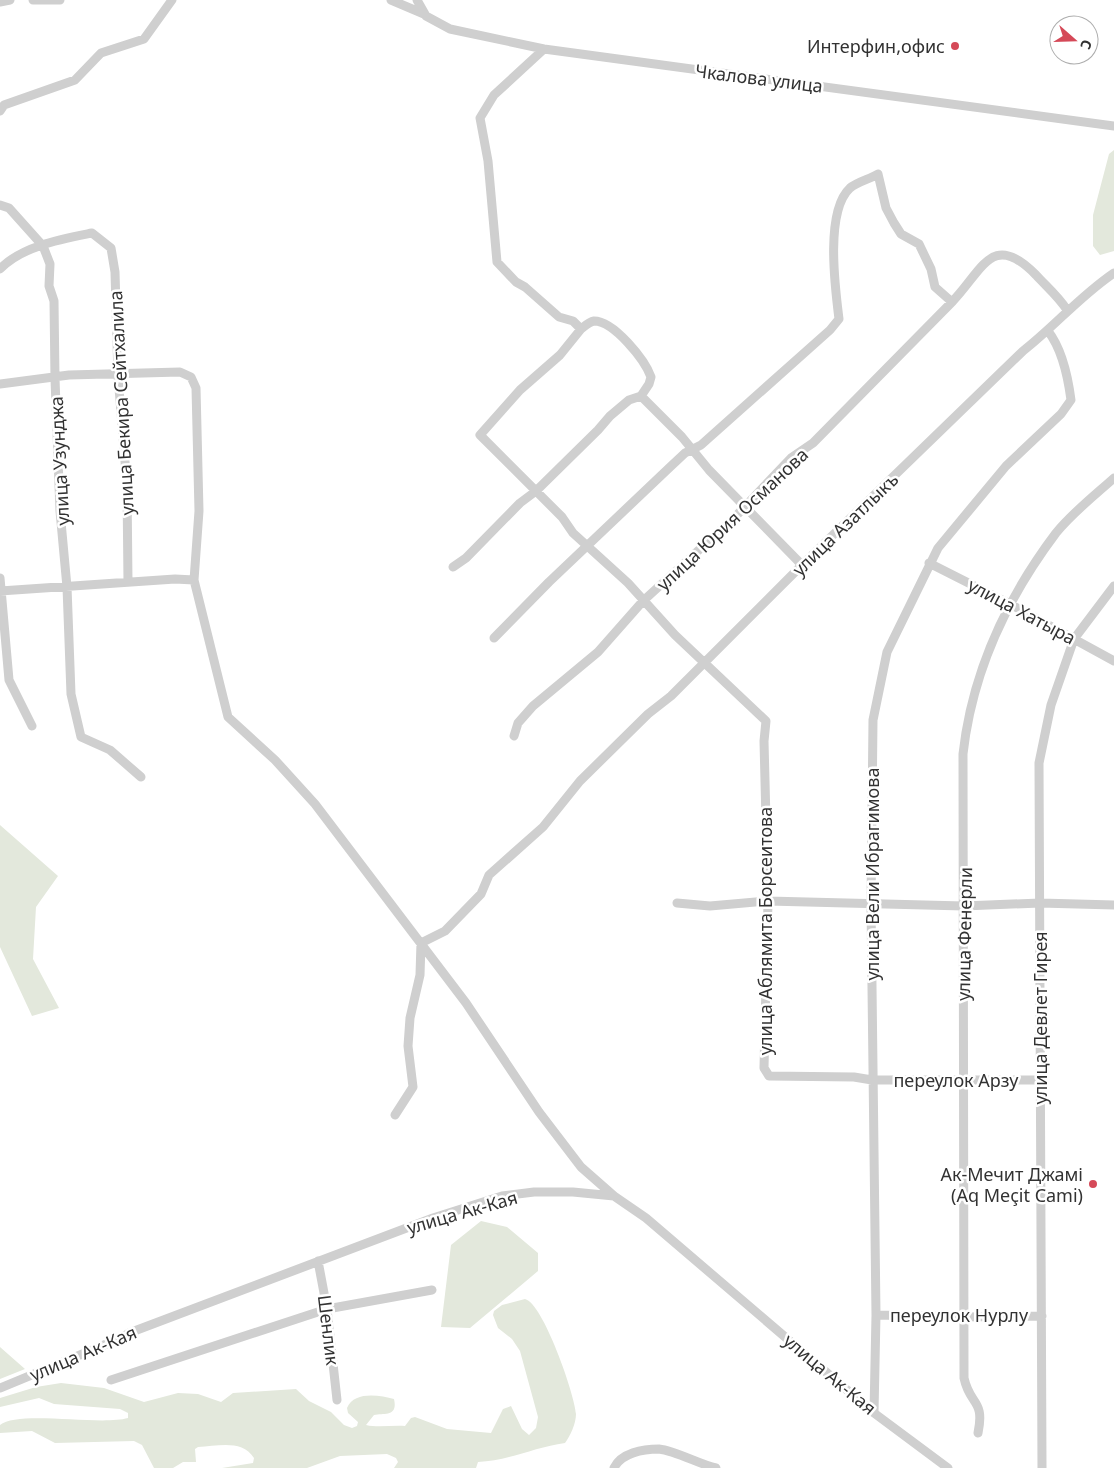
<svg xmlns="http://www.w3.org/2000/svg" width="1114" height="1468" viewBox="0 0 1114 1468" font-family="'Noto Sans',sans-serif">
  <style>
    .green { fill: #e3e8dc }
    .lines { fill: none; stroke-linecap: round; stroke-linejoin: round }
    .minor { stroke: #cfcfcf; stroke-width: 9 }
    .poi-dot { fill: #d54958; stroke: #fff; stroke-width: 2 }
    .labels { text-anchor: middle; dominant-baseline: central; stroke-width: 5; stroke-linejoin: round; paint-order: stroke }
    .poi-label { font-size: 18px; fill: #323232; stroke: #fff; text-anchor: end }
    .street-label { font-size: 18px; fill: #323232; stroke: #fff }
  </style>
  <rect width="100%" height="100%" fill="#fff"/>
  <path class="green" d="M1114,150V251L1100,255L1093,246V215L1109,154Z
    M0,825L58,876L36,907L33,959L59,1008L32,1016L0,947Z
    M481,1221L507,1227L538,1253V1271L470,1328L441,1327L451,1245Z
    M525,1299C543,1303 575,1395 576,1414C576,1424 570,1436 565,1443C535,1447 508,1461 478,1462L476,1468H394L398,1462L396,1458L387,1454L340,1456L307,1468H222L253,1463L254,1458C242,1439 218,1446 198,1447L195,1449L196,1462H183L173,1468H154L142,1445L134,1441L55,1443L32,1431L0,1433V1425C18,1410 100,1426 128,1418V1413L120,1409L54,1404L39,1398L0,1407V1398L36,1387L61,1383L104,1388L144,1402L178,1393L198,1394L221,1402L233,1393L296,1389L309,1401L331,1412L344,1425L352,1428L357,1426L358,1422L348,1413L347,1408C354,1391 379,1395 394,1399C398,1417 385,1413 374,1415L366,1425C378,1428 392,1425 405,1426L411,1418L415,1417L447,1429L491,1433L503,1409L511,1406L522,1429L529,1435L536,1428L538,1417L520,1351L512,1339L498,1328L493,1315L494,1311L502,1305Z
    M0,1347L25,1369L0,1379Z"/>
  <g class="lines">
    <path class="minor" d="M33,0H60
      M391,0L424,14
      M417,0L426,16L450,29L544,49L1114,126
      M0,2L10,0
      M544,49L494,95L480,118L488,161L497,262L516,282L525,287L559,317L573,321L581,329L560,355L520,390L480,435L562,517L573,533L628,583L675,635L766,721L764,741L768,901L764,1068L769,1076L854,1077L872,1080H1040
      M0,111L4,105L75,80L101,53L144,39L172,0
      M0,205L9,208L43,246L50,264L49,286L54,301L55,379L60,511L67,587L71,694L81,737L110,750L141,777
      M0,269C22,246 62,239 92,233L111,248L115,272L118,376L127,486L128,582
      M952,302C983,270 992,230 1036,275C1046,286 1059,297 1067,310
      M581,329C585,326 589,322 594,321C614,321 645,360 651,377L649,384L641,396L682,437L709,470L802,565
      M0,384L69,375L180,372L191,377L196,388L199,511L194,580L228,717L275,760L315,804L466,1003L539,1112L581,1167L614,1196
      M929,563L1010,604L1114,661
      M453,567L466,558L520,503L536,491L598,430L610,416L629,400L641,396
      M0,578L9,680L32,726
      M0,591L175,579L194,580
      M494,638L549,582L669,468L685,453L701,445L830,330L839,319C835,287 825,211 850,188C857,182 870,179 878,174L886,208L894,223L901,234L919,244L931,269L935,287L952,302L813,443L791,458L735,517L643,601L598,652L533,706L518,723L514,736
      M677,903L710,906L768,901L964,906L1040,903L1114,905
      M395,1115L413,1087L408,1046L410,1018L420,975L421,943L445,931L481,894L489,875L543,827L580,781L648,714L671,696L802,565L1023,351C1055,326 1080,296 1114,273
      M318,1261L327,1309L337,1400
      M876,1315L965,1317L1042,1316
      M111,1380L327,1309L432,1290
      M0,1388L121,1338L129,1333L433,1218L502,1196L534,1192H573L614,1196L646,1218L874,1413L948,1468
      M874,1413L876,1315L871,904L873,720L887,652L938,548L1006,466L1061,414L1071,400C1068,377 1062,349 1048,331
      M978,1433C985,1399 970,1406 964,1378L963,754C972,673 1007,598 1056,533C1072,513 1095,495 1114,478
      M614,1468C621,1453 643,1449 659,1449C676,1451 699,1464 716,1468
      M1042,1468L1039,763L1051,705L1074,639L1114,586"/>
  </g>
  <g class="poi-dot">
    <circle cx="955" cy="46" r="5"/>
    <circle cx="1093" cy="1184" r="5"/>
  </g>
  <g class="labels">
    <g class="poi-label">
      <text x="945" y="46">Интерфин,офис</text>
      <text x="1083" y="1174">Ак-Мечит Джамі<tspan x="1083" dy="21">(Aq Meçit Cami)</tspan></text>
    </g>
    <g class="street-label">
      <text transform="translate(759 78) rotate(7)">Чкалова улица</text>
      <text transform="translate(121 403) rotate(-93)">улица Бекира Сейтхалила</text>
      <text transform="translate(59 461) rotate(-93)">улица Узунджа</text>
      <text transform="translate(732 519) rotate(-43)">улица Юрия Османова</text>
      <text transform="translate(845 524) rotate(-44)">улица Азатлыкъ</text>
      <text transform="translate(1022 611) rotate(28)">улица Хатыра</text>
      <text transform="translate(872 874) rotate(-90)">улица Вели Ибрагимова</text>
      <text transform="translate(765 931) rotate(-90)">улица Аблямита Борсеитова</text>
      <text transform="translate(964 934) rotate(-89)">улица Фенерли</text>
      <text transform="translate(1040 1018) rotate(-90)">улица Девлет Гирея</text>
      <text x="956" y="1080">переулок Арзу</text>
      <text transform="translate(462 1212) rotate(-16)">улица Ак-Кая</text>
      <text x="959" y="1315">переулок Нурлу</text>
      <text transform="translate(329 1330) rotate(83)">Шенлик</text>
      <text transform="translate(83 1353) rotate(-23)">улица Ак-Кая</text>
      <text transform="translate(830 1374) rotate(40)">улица Ак-Кая</text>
    </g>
  </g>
  <g transform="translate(1074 40) rotate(110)"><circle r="24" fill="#ffffff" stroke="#adadad"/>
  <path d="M0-4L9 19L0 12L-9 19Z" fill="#d54958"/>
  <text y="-8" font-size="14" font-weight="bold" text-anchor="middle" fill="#323232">С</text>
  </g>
</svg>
